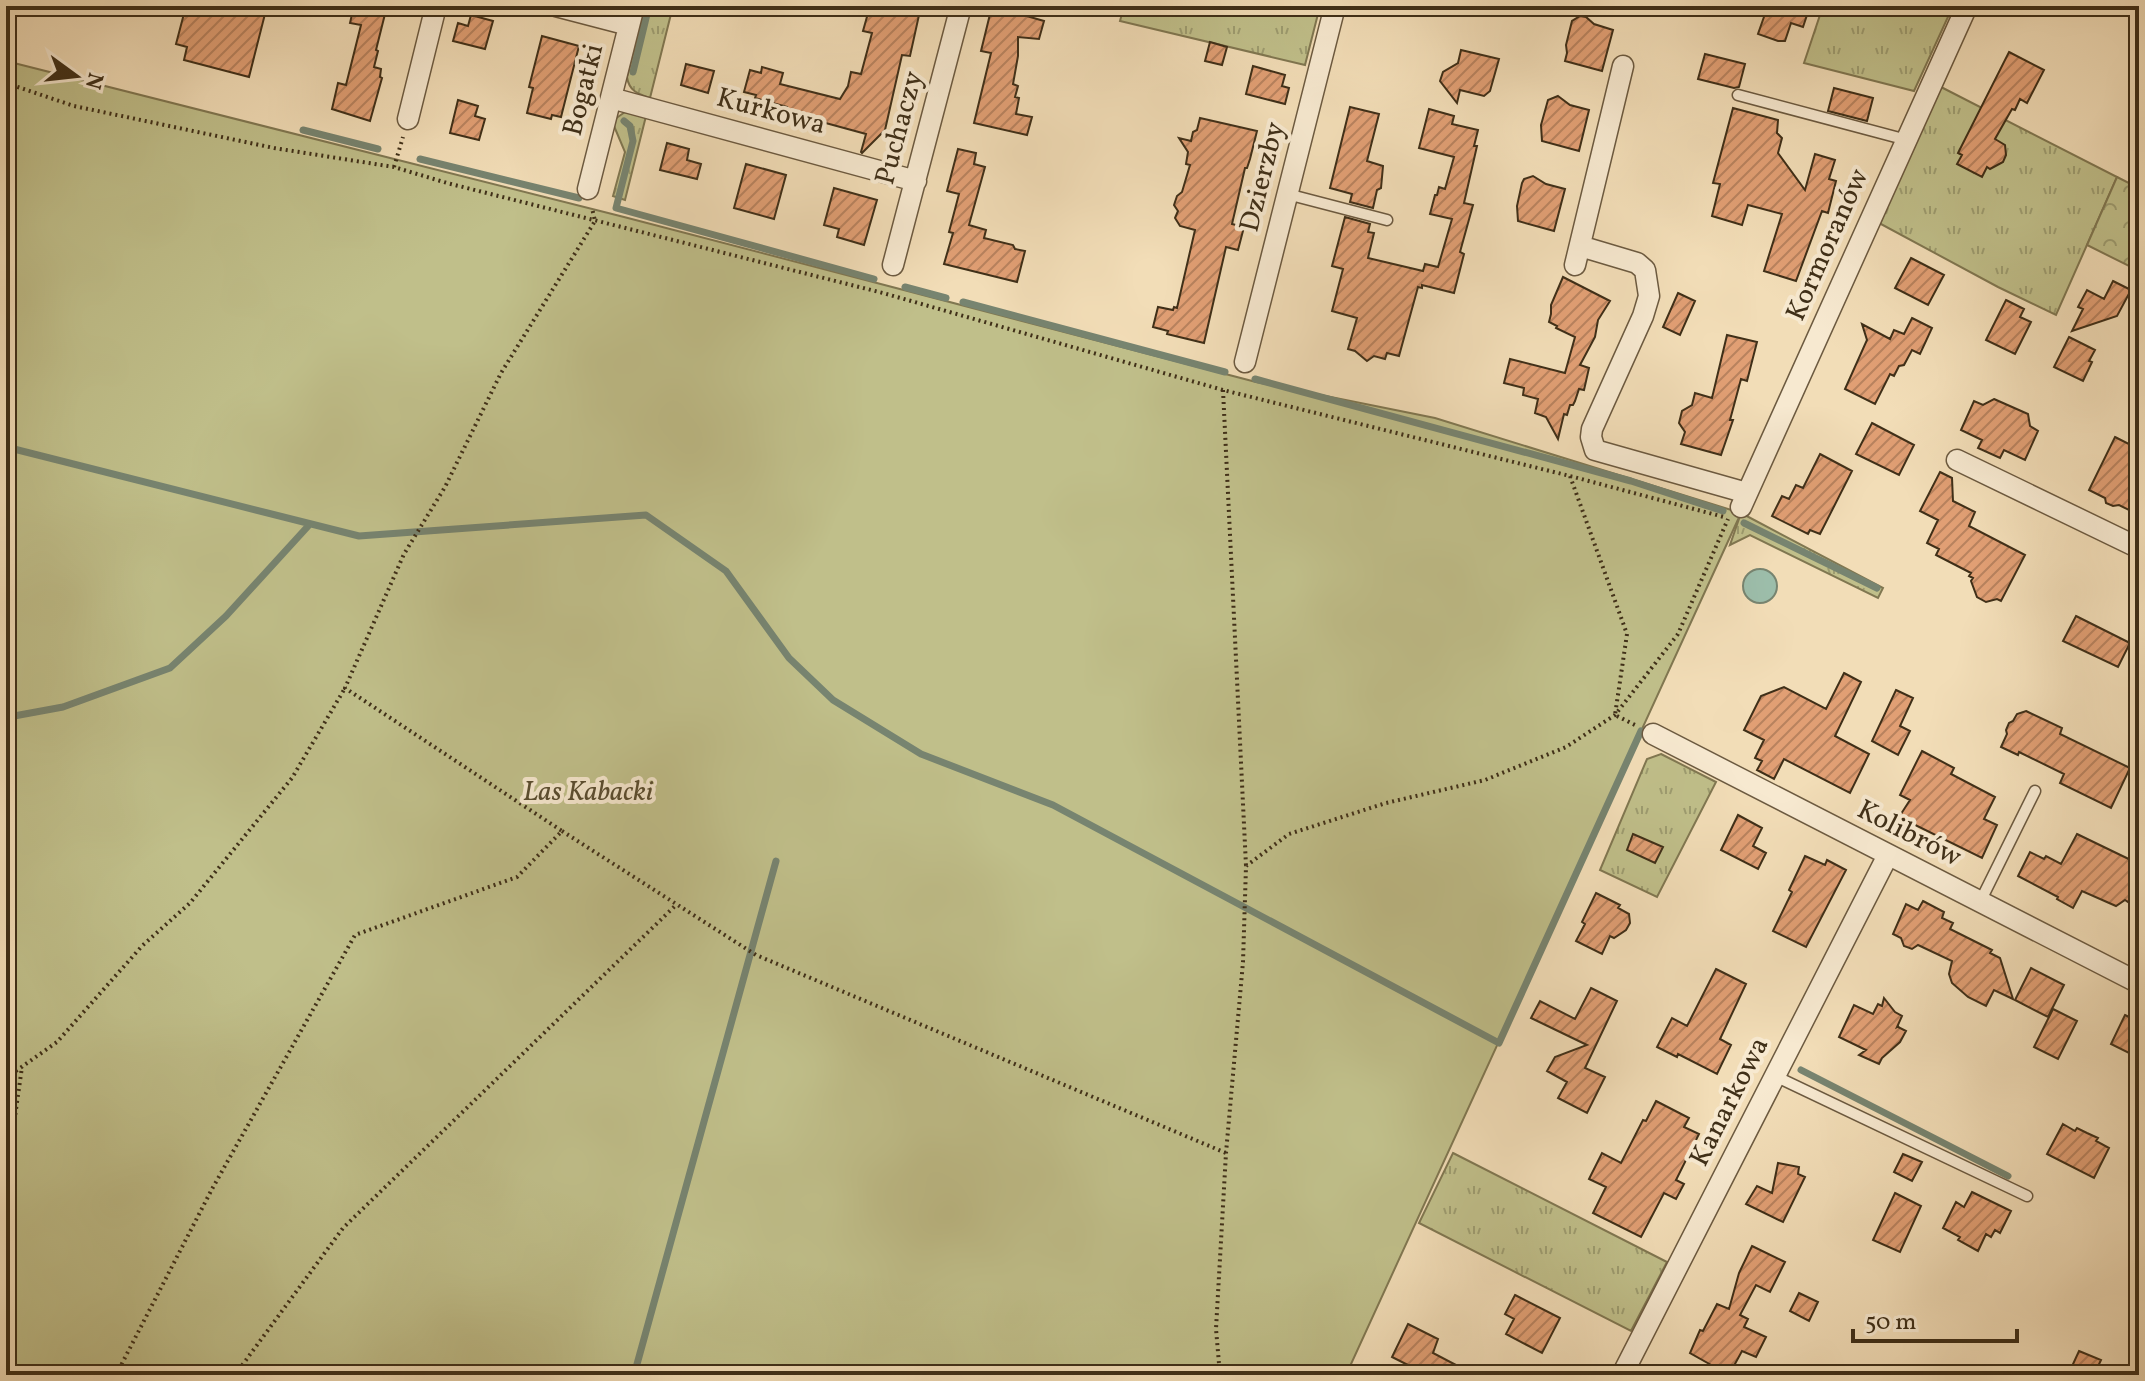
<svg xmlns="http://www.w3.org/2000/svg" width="2145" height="1381" viewBox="0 0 2145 1381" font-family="Vollkorn,serif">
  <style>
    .grass { fill: url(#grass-tufts); stroke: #807751; stroke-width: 2 }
    .forest { fill: url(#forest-crowns); stroke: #807751; stroke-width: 2 }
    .green { fill: #c0bf8a; stroke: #807751; stroke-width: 2 }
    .water { fill: #9cbdaa; stroke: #778470; stroke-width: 2 }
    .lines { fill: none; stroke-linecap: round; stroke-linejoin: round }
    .stream { stroke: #778470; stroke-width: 7 }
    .building { fill: url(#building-hatch); stroke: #3f2f18; stroke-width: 2 }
    .service-casing { stroke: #6c5a40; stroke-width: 13 }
    .minor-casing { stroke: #6c5a40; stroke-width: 23 }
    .path { stroke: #3f2f18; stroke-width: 4; stroke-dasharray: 2 4; stroke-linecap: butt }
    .service { stroke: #f7e9d0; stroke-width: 10 }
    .minor { stroke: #f7e9d0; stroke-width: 20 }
    .labels { text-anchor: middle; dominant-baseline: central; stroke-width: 8; stroke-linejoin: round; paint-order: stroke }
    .street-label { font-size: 28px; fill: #3f2f18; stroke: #f7e9d0 }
    .park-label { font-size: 28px; font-style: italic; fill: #594c2f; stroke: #f7e9d0 }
  </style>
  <defs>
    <pattern id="grass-tufts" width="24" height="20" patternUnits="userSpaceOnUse" patternTransform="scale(2)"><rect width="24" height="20" fill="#c0bf8a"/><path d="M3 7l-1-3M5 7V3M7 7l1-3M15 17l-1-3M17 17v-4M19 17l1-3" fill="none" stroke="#9d9c70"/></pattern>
    <pattern id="forest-crowns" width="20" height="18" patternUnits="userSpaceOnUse" patternTransform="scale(2)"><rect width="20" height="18" fill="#c0bf8a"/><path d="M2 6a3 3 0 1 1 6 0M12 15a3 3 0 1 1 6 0" fill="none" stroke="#9d9c70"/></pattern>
    <pattern id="building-hatch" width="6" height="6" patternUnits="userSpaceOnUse" patternTransform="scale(2)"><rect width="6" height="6" fill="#e19f74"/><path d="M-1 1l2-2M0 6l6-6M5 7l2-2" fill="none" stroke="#b8825e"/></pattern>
  </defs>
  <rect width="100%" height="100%" fill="#f2ddb7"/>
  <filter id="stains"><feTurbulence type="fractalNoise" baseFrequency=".0025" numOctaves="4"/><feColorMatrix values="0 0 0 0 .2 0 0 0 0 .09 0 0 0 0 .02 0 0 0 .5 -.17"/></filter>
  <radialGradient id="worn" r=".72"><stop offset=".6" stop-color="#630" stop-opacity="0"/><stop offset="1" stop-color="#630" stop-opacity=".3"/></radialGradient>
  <path class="grass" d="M645,6H673L650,98C638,94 629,91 627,77Z
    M1124,6H1320L1305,65L1120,21Z
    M1823,6H1953L1914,91L1804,63Z
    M1941,87L2117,177L2056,315L1998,287L1879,223Z
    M625,112L646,116L625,200L613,196L625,152L614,126L615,119Z
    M1741,513L1883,588L1878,598L1750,535L1730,545Z
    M1661,754L1716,782L1657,897L1600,870L1647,759Z
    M1453,1153L1667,1262L1631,1331L1419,1223Z"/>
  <path class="forest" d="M2117,177L2139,188V271L2087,245Z"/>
  <path class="green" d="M6,61L624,217L1256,382L1435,418L1741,513L1346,1375H6Z"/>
  <path class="water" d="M1743 586a17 17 0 1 1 34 0a17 17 0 1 1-34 0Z"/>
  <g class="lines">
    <path class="stream" d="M633,72L649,6
      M624,121L630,126L633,141L616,208L874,279
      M303,130L378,149
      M420,159L579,198
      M905,287L946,298
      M963,302L1225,372
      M1255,379L1631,481L1723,511
      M6,447L359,536L646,515L726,571L789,658L833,700L921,754L1053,805L1499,1043L1641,731
      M1744,523L1877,588
      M6,707L14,716L63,707L170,668L226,616L310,524
      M1801,1070L2008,1176
      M634,1375L776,861"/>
  </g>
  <path class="building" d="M186,6H267L249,77L184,60L187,47L176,44Z
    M354,6H387L376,50L378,51L374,67L381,69L380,77L382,78L370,121L332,109L338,83L346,85L361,25L350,23Z
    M870,6H921L910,56L902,55L885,130L862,153L861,152L866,134L811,119L809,126L784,120L787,107L755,98L756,95L744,92L750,70L761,73L762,67L783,73L780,84L840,99L848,86L851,72L861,74L872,33L863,31Z
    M992,6L1023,13V15L1044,21L1039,39L1018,37V56L1013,84L1018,86L1015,97L1019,98L1016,114L1032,117L1027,135L974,123L991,53L981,51Z
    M1752,6H1810L1803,27L1791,23L1785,41H1778L1758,34L1765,14L1751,10Z
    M471,15L493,21L485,49L453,41L458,23L468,26Z
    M1580,16L1586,17L1594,24L1613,30L1602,71L1565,61L1567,53L1566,45L1572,21Z
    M542,36L579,46L561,117L552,115L551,119L527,113L533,88L529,87Z
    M1210,42L1227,47L1222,65L1205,61Z
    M1461,50L1499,59L1490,91L1484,96L1460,90L1457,103L1440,81L1443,72L1458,63Z
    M2009,52L2044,70L2027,103L2020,99L2015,110L2012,109L1995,139L2005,145L2006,155L2003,162L1990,169L1987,167L1982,177L1957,164L1962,155L1958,153Z
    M1705,54L1745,64L1739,87L1734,88L1698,79Z
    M686,64L714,71L708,93L681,85Z
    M1253,66L1285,75L1282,86L1289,88L1285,104L1246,94Z
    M1834,88L1873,98L1867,121L1828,111Z
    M1558,96L1570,105L1589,110L1579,151L1542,141L1541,125L1548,100Z
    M458,100L478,106L475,116L485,119L479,140L450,133Z
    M1350,107L1379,114L1367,161L1383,166L1381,188L1377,190L1373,208L1350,202L1352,194L1330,188Z
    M1733,108L1778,120L1777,133L1782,138L1778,153L1805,190L1815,154L1835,160L1829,179L1836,181L1828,213L1822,211L1796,281L1764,271L1782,214L1748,205L1742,225L1712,216L1720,184L1713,183Z
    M1429,109L1454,116L1452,124L1478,130L1474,146H1477L1464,203L1473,205L1460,252L1464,254L1454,293L1422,285V288L1418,287L1399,356L1387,353L1385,359L1374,356L1367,361L1355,351L1348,349L1357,318L1332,311L1343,269L1332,266L1345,217L1370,224L1368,232L1374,233L1368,258L1423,271L1425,264L1438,267L1452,219L1430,214L1435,195H1437L1439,187L1445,189L1454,157L1419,148Z
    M1200,118L1257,131L1250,159L1247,168H1245L1232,224L1244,227L1238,250L1226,247L1204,343L1167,334L1168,331L1153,327L1158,307L1173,310L1174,307L1177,308L1195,230L1180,226L1175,218L1178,211L1174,205L1177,196L1182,192L1190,165L1186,164L1188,152L1179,138L1191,141L1193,132L1197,130Z
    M667,143L689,149L687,160L701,164L697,179L660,170Z
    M958,149L976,153L974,164L985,167L969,225L986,230L984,238L1013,245L1015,249L1025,251L1017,282L944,264L953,233L949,232L959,194L947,191Z
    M746,164L786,175L774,219L734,208Z
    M1533,176L1546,184L1565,189L1554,231L1518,221L1517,206L1522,183L1524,179Z
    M834,188L877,200L864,245L837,237L839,229L824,225Z
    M1911,258L1944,275L1928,305L1895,288Z
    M1563,277L1610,301L1598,320L1595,337L1580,365L1589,368L1584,390L1579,389L1575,401L1573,405H1570L1567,415L1564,414L1558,439L1546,417L1535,413L1538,399L1523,395L1524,388L1504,383L1510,359L1565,373L1575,337L1556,328L1557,326L1549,322L1551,314V305Z
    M2113,281L2131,290L2117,316L2072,331L2083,309L2078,307L2087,290L2104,299Z
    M1678,293L1695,301L1680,335L1663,327Z
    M2006,300L2024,309L2020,317L2031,322L2015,354L1986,340Z
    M1912,318L1932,328L1920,354L1912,350L1904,365L1899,366L1894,376L1890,374L1875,404L1845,389L1867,340L1862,324L1890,339L1894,330L1904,334Z
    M1727,335L1757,342L1747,381L1741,379L1730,420H1733L1721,455L1681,444L1685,432L1679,423L1682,411L1692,405L1695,393L1712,398Z
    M2069,337L2095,350L2089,361L2092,362L2083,381L2054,367Z
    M1994,399L2028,414L2030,426L2038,431L2025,460L2004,450L2000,458L1978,448L1982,440L1961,430L1974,401L1983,405Z
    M1872,423L1914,445L1899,475L1856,454Z
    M2115,437L2139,449V501L2133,512L2119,505L2113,506L2106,503L2105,498L2089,490Z
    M1820,454L1852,471L1820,534L1810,530L1808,534L1772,516L1782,496L1789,499L1796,485L1803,488Z
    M1940,472L1952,478L1953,501L1975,512L1969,526L2025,555L2001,601L1997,599L1986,602L1977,597L1971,581L1973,578L1969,576L1971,573L1936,555L1939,549L1927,543L1938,520L1920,511Z
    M2076,616L2130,643L2118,667L2063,641Z
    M1844,673L1861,682L1835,736L1869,754L1850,793L1784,759L1774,779L1757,770L1762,761L1755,758L1764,740L1744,730L1761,696L1784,687L1826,709Z
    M1896,690L1913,698L1900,726L1910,731L1898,755L1872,741Z
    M2026,711L2062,728L2060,734L2130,768L2111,808L2060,783L2064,774L2019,752L2018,755L2001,747L2007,734L2006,730L2009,723L2013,721L2017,714Z
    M1922,751L1954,768L1951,774L1995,797L1984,819L1997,825L1982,858L1899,817L1910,800L1900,795Z
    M1738,815L1762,828L1753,846L1766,853L1758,869L1721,850Z
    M1633,834L1663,847L1655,863L1627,850Z
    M2077,834L2139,864V899L2132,895L2128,902L2125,900L2116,906L2082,891L2073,908L2057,899L2058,897L2018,876L2030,852L2044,859L2046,856L2061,864Z
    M1805,856L1825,865L1827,860L1846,870L1806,947L1773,931L1792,892L1789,890Z
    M1596,893L1620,905L1618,908L1629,914L1630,923L1626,930L1614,938L1610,936L1602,954L1576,941L1585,924L1582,922Z
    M1923,901L1944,912L1942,918L1953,923L1950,929L1992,950L1990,953L2000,958L2013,999L1994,990L1986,1006L1968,997L1952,983L1949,974L1952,961L1918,945L1912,949L1904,946L1901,938L1893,934L1906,904L1918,910Z
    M2031,968L2064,985L2048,1017L2015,1000Z
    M1716,969L1746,984L1720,1039L1731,1045L1717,1074L1678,1054L1677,1057L1657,1047L1672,1018L1687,1026Z
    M1591,988L1617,1001L1585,1068L1605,1077L1587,1113L1558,1098L1567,1082L1547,1071L1555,1057L1587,1045L1531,1018L1540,1001L1575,1019Z
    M1884,998L1895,1012L1902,1016L1897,1027L1899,1026L1898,1027L1906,1031L1900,1042L1882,1058L1879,1064L1859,1055L1866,1050L1839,1037L1854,1005L1873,1014L1878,1004L1882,1006Z
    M2053,1009L2077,1021L2058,1059L2034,1047Z
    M2125,1015L2139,1022V1058L2111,1044Z
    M1656,1101L1689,1118L1684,1127L1699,1134L1676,1180L1684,1184L1676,1199L1664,1193L1641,1237L1593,1213L1606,1187L1589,1179L1602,1153L1621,1163L1643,1120L1646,1121Z
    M2063,1124L2075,1131L2077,1128L2087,1133L2098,1138L2096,1141L2109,1148L2094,1178L2047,1154Z
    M1903,1154L1922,1162L1912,1181L1894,1172Z
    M1778,1163L1799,1167L1798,1174L1805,1177L1783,1222L1746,1204L1757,1186L1772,1193Z
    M1972,1192L2011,1211L2000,1233L1995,1230L1991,1237L1986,1234L1978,1251L1958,1240L1960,1237L1943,1228L1956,1202L1964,1207Z
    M1895,1193L1921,1206L1900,1252L1873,1240Z
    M1752,1246L1785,1262L1770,1292L1756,1285L1740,1315L1748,1319L1744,1327L1766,1337L1756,1357L1742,1351L1729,1375L1690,1353L1700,1330L1703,1331L1717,1304L1729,1309L1739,1273Z
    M1799,1293L1818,1302L1809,1321L1790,1311Z
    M1515,1295L1560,1318L1542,1353L1506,1334L1514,1319L1505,1314Z
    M1408,1324L1438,1339L1433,1353L1475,1375H1411L1414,1368L1392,1357Z
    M2079,1351L2101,1360L2094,1375H2068Z"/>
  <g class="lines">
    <defs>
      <path id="service" d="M1738,95L1907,140
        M1287,194L1387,220
        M1980,902L2035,791
        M1775,1076L2027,1196"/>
      <path id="minor" d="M556,6L629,25
        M611,98L916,181
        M408,119L436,6
        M588,189L634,6
        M1580,246L1637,263L1645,270L1649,296L1643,316L1592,429L1591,437L1595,450L1747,493
        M893,265L961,6
        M1575,265L1623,66
        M1245,362L1335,6
        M1957,460L2139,548
        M1741,507L1967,6
        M1653,734L2139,983
        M1622,1375L1888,855"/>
    </defs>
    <use href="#service" class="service-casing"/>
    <use href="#minor" class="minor-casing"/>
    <path class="path" d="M6,83L74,106L274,148L394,167L447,183L883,293L1223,390L1570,476L1724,517
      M394,167L403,137
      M1223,390L1246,866
      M1570,476L1627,634L1615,715L1637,726
      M562,831L756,955L1226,1153
      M6,1078L57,1042L142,946L190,903L292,778L345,688
      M6,1180L22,1067
      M116,1375L212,1189L355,935L517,877L562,831L345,688L404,554L445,487L501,373L595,221L592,208
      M235,1375L343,1228L677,904
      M1220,1375L1216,1329L1226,1153L1243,962L1246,866L1289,834L1386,803L1485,780L1566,747L1615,715L1678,634L1728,519"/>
    <use href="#service" class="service"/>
    <use href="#minor" class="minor"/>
  </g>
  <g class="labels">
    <g class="street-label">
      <text transform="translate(584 90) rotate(-76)">Bogatki</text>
      <text transform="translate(771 112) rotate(15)">Kurkowa</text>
      <text transform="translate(900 128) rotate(-75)">Puchaczy</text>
      <text transform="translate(1263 177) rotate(-76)">Dzierzby</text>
      <text transform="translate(1828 245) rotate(-66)">Kormoranów</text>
      <text transform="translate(1909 834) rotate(27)">Kolibrów</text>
      <text transform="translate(1730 1102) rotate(-63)">Kanarkowa</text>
    </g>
    <g class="park-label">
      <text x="588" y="792">Las Kabacki</text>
    </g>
  </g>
  <rect width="2145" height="1381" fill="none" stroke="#f2ddb7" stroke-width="32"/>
  <rect x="8" y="8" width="2129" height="1365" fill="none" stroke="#3f2f18" stroke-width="4"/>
  <rect x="16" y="16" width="2113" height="1349" fill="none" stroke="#3f2f18" stroke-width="2"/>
  <g transform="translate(76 76) rotate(105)" stroke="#f7e9d0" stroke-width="6" paint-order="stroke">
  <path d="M0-6L14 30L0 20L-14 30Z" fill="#3f2f18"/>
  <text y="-12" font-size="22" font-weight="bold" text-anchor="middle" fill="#3f2f18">N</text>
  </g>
  <path d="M1853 1329v12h164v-12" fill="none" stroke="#3f2f18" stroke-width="4"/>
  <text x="1865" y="1329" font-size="24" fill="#3f2f18" stroke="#f7e9d0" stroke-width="6" paint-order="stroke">50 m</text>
  <rect width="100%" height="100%" filter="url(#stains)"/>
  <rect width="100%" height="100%" fill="url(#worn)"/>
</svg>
